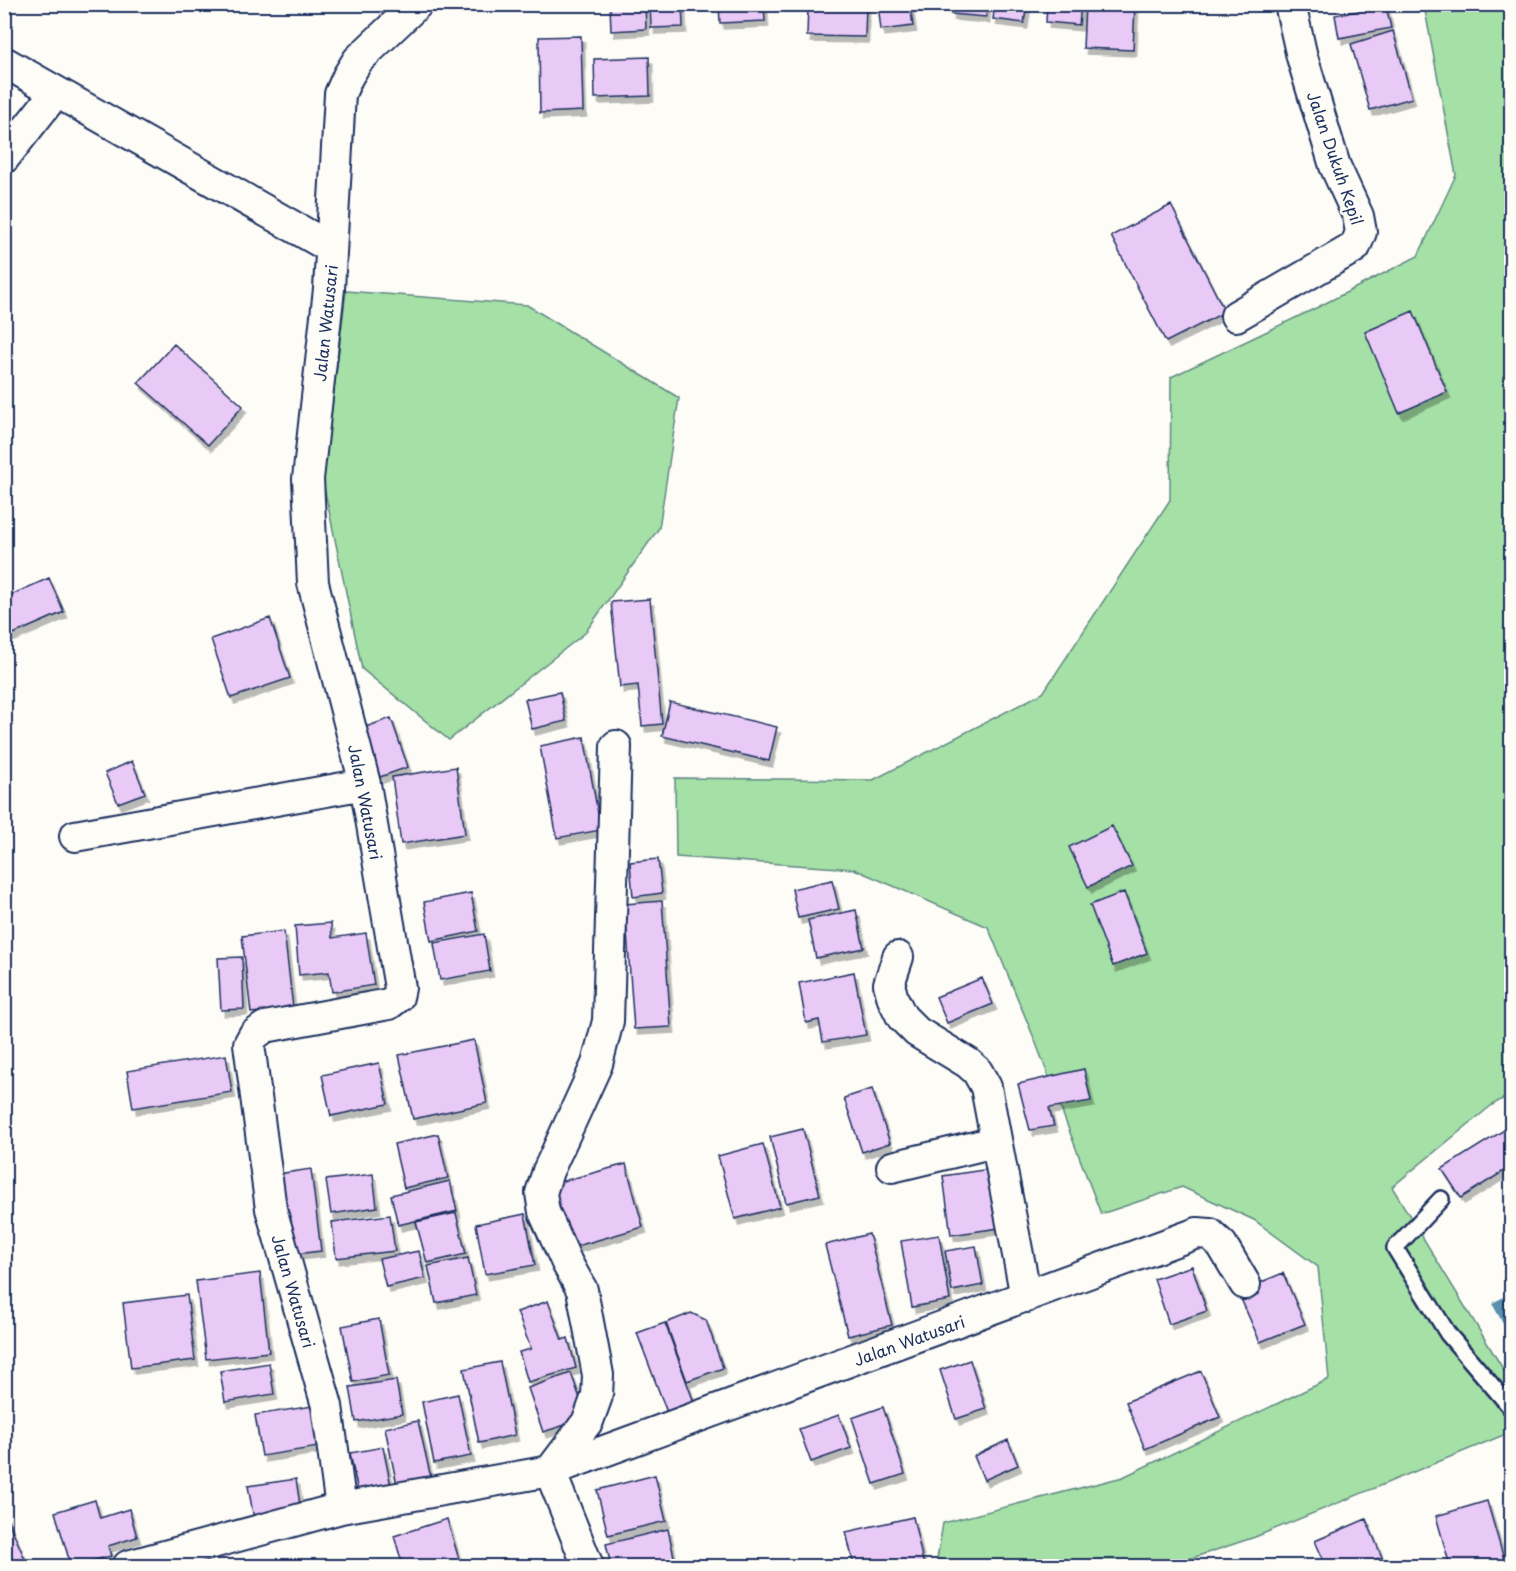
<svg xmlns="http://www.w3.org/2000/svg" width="1516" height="1571" viewBox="0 0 1516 1571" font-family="'Playpen Sans',sans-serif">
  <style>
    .green { fill: #a5e0a6; stroke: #608882; stroke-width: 1.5 }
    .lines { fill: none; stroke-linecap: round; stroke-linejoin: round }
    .stream { stroke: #5990ad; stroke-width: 9 }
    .building { fill: #e9c9f6; stroke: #1b2f5e; stroke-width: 1.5; filter: url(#shadow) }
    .service-casing { stroke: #1b2f5e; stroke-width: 20 }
    .minor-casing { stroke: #1b2f5e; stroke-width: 34 }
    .service { stroke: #fdfcf7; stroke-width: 15 }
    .minor { stroke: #fdfcf7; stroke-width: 30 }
    .labels { text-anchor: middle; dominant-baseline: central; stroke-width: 5; stroke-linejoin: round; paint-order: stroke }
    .street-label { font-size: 16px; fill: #1b2f5e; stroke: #fdfcf7 }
  </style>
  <defs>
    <filter id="shadow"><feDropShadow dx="3.5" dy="6" stdDeviation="0" flood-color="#0004"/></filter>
  </defs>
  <rect width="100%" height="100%" fill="#fdfcf7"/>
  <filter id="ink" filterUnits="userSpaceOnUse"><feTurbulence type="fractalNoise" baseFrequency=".0167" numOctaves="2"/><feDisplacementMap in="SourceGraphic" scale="12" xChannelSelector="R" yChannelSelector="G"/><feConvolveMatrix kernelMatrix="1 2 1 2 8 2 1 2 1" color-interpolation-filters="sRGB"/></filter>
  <g filter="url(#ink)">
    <path class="green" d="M1424,5H1511V1094L1492,1105L1392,1187L1511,1382V1432L1255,1537L1168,1566H936L943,1523L1123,1477L1329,1379L1318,1267L1254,1220L1182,1187L1101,1214L1034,1038L988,927L854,869L676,857L675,778L873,780L1043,693L1170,500L1171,377L1316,308L1418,256L1456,175Z
      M346,291L527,305L679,398L659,528L585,633L449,740L362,669L323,482Z"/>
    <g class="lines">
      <path class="stream" d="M1512,1298L1498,1305L1512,1330"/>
    </g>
    <path class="building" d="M610,4H645L646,29L611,31Z
      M650,4H682L683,27L651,28Z
      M719,4H764L765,21L720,23Z
      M808,4H866L865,37L807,36Z
      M878,4H910L913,26L881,30Z
      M952,4H987L986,17L951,14Z
      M995,4H1027L1024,23L993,19Z
      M1047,4H1081L1079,25L1046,22Z
      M1085,4H1135L1133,50L1083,48Z
      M1386,6L1391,28L1339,38L1335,15Z
      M1393,31L1412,98L1370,110L1351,44Z
      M581,36L583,111L540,113L539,37Z
      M649,57L650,96L595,98L594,59Z
      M1171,205L1225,312L1166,342L1111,236Z
      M1413,311L1447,392L1399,413L1365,332Z
      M174,344L243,406L208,445L138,383Z
      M49,578L64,612L4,638V598Z
      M650,599L662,724L642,726L638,685L620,687L611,602Z
      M270,618L290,678L231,698L211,639Z
      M560,692L566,721L532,729L525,699Z
      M670,702L777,727L769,761L662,736Z
      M391,718L408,767L380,777L363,728Z
      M584,737L601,830L557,838L540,746Z
      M132,761L145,793L118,803L105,773Z
      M456,767L465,834L401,844L392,777Z
      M1112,826L1132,866L1088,887L1069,847Z
      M658,859L662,893L633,897L630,862Z
      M832,880L839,909L798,918L792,889Z
      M1124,892L1147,953L1113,966L1090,905Z
      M471,893L478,931L431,941L424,902Z
      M662,901L671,1027L634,1029L625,904Z
      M856,910L864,948L816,958L808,920Z
      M331,923L332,938L366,933L374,985L332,992L329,972L299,975L295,926Z
      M284,931L293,1008L251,1013L242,936Z
      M484,934L490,971L440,980L434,943Z
      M242,957L244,1009L221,1010L218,958Z
      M854,972L866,1035L823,1042L819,1020L806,1023L799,983Z
      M982,978L993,1004L947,1023L936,997Z
      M474,1040L487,1103L413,1119L399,1055Z
      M226,1055L232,1092L133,1108L127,1071Z
      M379,1063L388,1104L331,1116L322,1075Z
      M1084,1069L1091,1101L1049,1108L1054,1126L1030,1130L1018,1084Z
      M872,1089L890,1143L862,1152L844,1098Z
      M1512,1125V1166L1461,1198L1442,1169Z
      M803,1129L820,1195L786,1203L770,1137Z
      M438,1134L448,1178L404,1188L394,1144Z
      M763,1144L780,1207L735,1219L718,1156Z
      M626,1164L643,1227L563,1250L545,1186Z
      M311,1169L321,1251L287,1255L278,1174Z
      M990,1169L999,1228L951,1235L943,1176Z
      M373,1174L377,1207L331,1214L326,1180Z
      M450,1181L457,1211L398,1225L391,1195Z
      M456,1213L466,1254L427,1263L416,1222Z
      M525,1214L535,1265L485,1274L476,1224Z
      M390,1215L395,1251L336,1258L332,1222Z
      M869,1234L892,1325L848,1336L825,1245Z
      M939,1235L950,1300L912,1307L901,1241Z
      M976,1246L983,1285L952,1291L945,1251Z
      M419,1251L425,1278L386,1287L379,1259Z
      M468,1258L476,1295L436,1303L428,1266Z
      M1192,1266L1207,1311L1169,1324L1154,1279Z
      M260,1273L269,1352L206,1359L196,1281Z
      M1283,1273L1305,1324L1260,1342L1238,1292Z
      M187,1295L195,1360L131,1368L123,1303Z
      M548,1301L562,1340L568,1338L576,1368L528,1382L519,1352L531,1349L517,1312Z
      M691,1313L706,1320L723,1368L687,1381L666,1323Z
      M379,1319L389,1375L353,1382L342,1326Z
      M665,1323L695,1405L668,1415L637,1333Z
      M970,1360L986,1409L956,1419L940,1370Z
      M500,1362L515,1435L479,1443L464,1369Z
      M269,1363L274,1394L225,1402L220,1371Z
      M1201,1371L1220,1417L1145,1449L1126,1402Z
      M571,1373L587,1418L543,1432L528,1388Z
      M396,1380L402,1414L356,1422L350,1387Z
      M458,1394L471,1456L434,1463L422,1402Z
      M319,1405L325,1446L262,1456L255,1415Z
      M883,1407L905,1474L874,1484L852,1418Z
      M839,1415L851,1448L811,1462L799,1429Z
      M418,1421L431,1478L397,1485L385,1428Z
      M1008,1440L1018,1465L984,1480L974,1456Z
      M383,1447L392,1491L359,1497L350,1453Z
      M655,1475L666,1521L608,1535L597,1490Z
      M296,1479L302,1518L255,1525L248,1486Z
      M95,1500L100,1518L129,1509L137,1537L108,1546L111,1556L71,1566L55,1512Z
      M1487,1501L1506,1566H1450L1436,1516Z
      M4,1511L28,1566H4Z
      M913,1517L924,1566H854L846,1532Z
      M447,1519L461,1566H403L394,1536Z
      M1366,1519L1382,1557L1359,1566H1326L1315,1541Z
      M668,1529L676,1566H611L606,1544Z
      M506,1559L508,1566H483Z"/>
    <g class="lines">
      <defs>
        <path id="service" d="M1441,1199L1395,1248L1448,1334L1512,1409"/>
        <path id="minor" d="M4,62L331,248
          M4,158L56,92
          M1236,316L1355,247L1361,232L1358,216L1335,166L1302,57L1290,4
          M75,836L365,784
          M898,957L889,984L893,999L902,1017L917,1032L968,1063L977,1071L986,1087L1026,1297
          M892,1167L995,1142
          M341,1508L327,1406L271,1209L249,1044L254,1035L265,1027L389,1004L398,997L400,988L365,784L313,583L308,479L329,289L340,94L348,76L358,60L417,4
          M128,1566L341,1508L550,1471L1197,1233L1210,1234L1222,1245L1245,1284
          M588,1566L550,1471L588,1421L597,1396L598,1375L582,1290L567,1263L544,1212L541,1193L548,1171L597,1064L608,1021L616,746"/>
      </defs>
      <use href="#service" class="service-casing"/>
      <use href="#minor" class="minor-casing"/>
      <use href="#service" class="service"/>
      <use href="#minor" class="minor"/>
    </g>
  </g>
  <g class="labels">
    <g class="street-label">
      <text transform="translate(1336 158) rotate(71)">Jalan Dukuh Kepil</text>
      <text transform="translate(325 323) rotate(-84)">Jalan Watusari</text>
      <text transform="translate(366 802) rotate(79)">Jalan Watusari</text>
      <text transform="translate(294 1291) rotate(74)">Jalan Watusari</text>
      <text transform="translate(909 1340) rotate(-20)">Jalan Watusari</text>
    </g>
  </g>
  <rect width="1516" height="1571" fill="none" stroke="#fdfcf7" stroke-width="24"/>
  <rect x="12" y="12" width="1492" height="1547" fill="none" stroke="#1b2f5e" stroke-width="2" filter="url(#ink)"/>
</svg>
